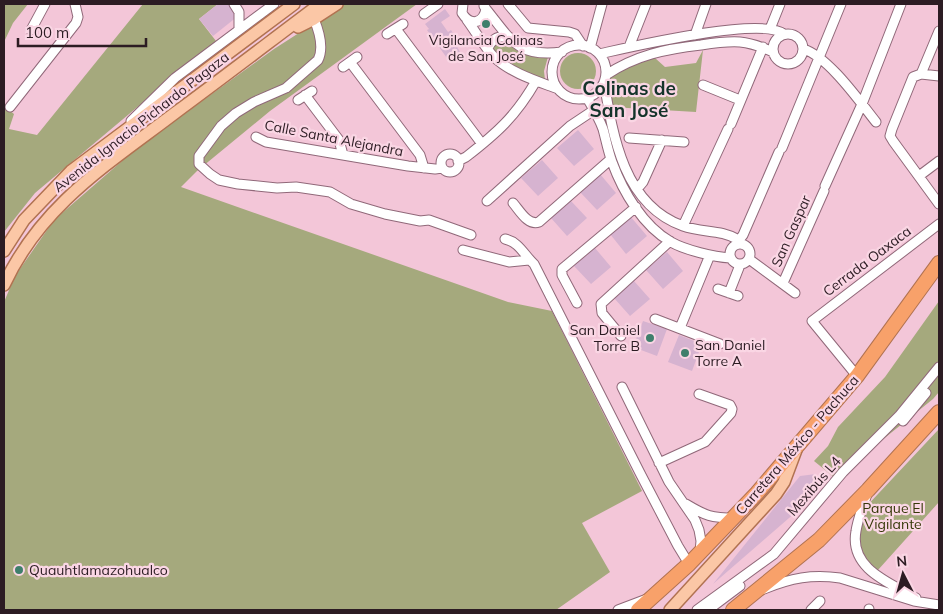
<svg xmlns="http://www.w3.org/2000/svg" width="943" height="614" viewBox="0 0 943 614" font-family="Mulish,sans-serif">
  <style>
    .green { fill: #a5a97d }
    .building { fill: #d6b3d0 }
    .lines { fill: none; stroke-linecap: round; stroke-linejoin: round }
    .minor-casing { stroke: #906879; stroke-width: 11 }
    .major-casing { stroke: #b17251; stroke-width: 14 }
    .highway-casing { stroke: #b17251; stroke-width: 16 }
    .minor { stroke: #fff; stroke-width: 9 }
    .major { stroke: #fbc7a6; stroke-width: 11 }
    .highway { stroke: #f8a16a; stroke-width: 14 }
    .poi-dot { fill: #3f7f6c; stroke: #fad6e4; stroke-width: 2 }
    .labels { text-anchor: middle; dominant-baseline: central; stroke-width: 4.5; stroke-linejoin: round; paint-order: stroke }
    .poi-label { font-size: 14px; fill: #2c1c23; stroke: #fad6e4; text-anchor: start }
    .street-label { font-size: 14px; fill: #2c1c23; stroke: #fad6e4 }
    .park-label { font-size: 14px; fill: #363808; stroke: #fad6e4 }
    .district-label { font-size: 19px; font-weight: bold; fill: #14332a; stroke: #fad6e4 }
  </style>
  <rect width="100%" height="100%" fill="#f3c6d8"/>
  <path class="green" d="M4,4H28L13,23L4,42Z
    M143,4H218L199,19L216,41L35,193L4,232V106L14,114L9,129L37,135Z
    M344,4H417L270,111L197,171L181,187L508,302L552,311L642,491L582,523L610,572L556,610H4V302L15,276L54,220L137,148L274,49Z
    M502,39C506,41 508,45 512,47C522,56 535,57 548,57L544,71L545,80C532,74 496,60 492,46Z
    M703,50L696,112L611,107L608,84L611,75L630,65L655,58L665,67L696,63Z
    M560 71a18 18 0 1 1 36 0a18 18 0 1 1-36 0Z
    M939,301V392L933,399L835,478L814,461L828,446L838,427L885,377Z
    M939,429V502L878,570L869,567L858,547L863,510Z"/>
  <path class="building" d="M218,4H228L238,16L213,36L199,19Z
    M445,9L450,16L441,22L448,32L451,30L455,36L452,38L460,52L449,61L427,30L429,29L425,24Z
    M578,130L594,149L574,166L557,148Z
    M542,160L558,178L538,196L521,178Z
    M600,174L616,193L597,210L580,192Z
    M571,201L587,218L567,236L551,218Z
    M630,216L647,236L626,254L610,234Z
    M595,248L611,267L591,284L574,266Z
    M667,252L683,271L663,289L646,270Z
    M634,281L650,299L630,316L614,298Z
    M643,321L667,329L657,356L633,347Z
    M679,335L702,344L692,371L668,362Z
    M816,474L819,492L713,584L800,476Z"/>
  <g class="lines">
    <defs>
      <path id="minor" d="M234,4L239,12V30
        M463,4L462,13C470,26 483,24 486,9L484,6
        M508,4L528,28L569,32L575,34L583,46
        M486,9C511,40 518,58 562,52
        M424,14L438,4
        M314,19C319,31 324,48 318,60L286,88L254,102L236,113L221,126L199,156V164L210,174L219,180L238,184L277,188L296,187L330,192L351,204L385,214L420,221L429,220L471,235
        M467,20C476,32 484,47 495,58C511,73 537,81 558,89
        M396,29L482,144
        M770,29L780,4
        M31,30L45,4
        M939,31L921,74L913,77L892,129L890,136L893,141L939,204
        M773 49a15 15 0 1 1 30 0a15 15 0 1 1-30 0Z
        M387,34L403,24
        M695,35L706,4
        M552 72a27 27 0 1 1 54 0a27 27 0 1 1-54 0Z
        M629,47L646,4
        M488,48C492,39 499,35 509,37
        M590,48L602,4
        M803,49C828,56 860,102 876,122
        M599,54C631,47 761,16 784,34
        M350,62L420,155L424,168
        M343,67L357,57
        M921,74L939,76
        M606,75C636,55 666,49 701,45C714,43 727,41 740,42C751,43 762,47 773,52
        M604,82C613,137 624,205 683,226C702,233 721,229 739,240L741,244
        M703,85L740,100
        M305,95L339,140L343,155
        M587,98C593,108 599,118 603,129C606,140 608,151 612,162C623,192 643,226 671,242C685,250 714,257 730,258
        M298,100L312,91
        M10,107L76,23L78,17L75,4
        M131,121L175,78L274,4
        M731,124L763,47
        M256,137L266,142L408,166L435,169L442,168
        M629,138L684,142
        M782,148L841,4
        M441 163a9 9 0 1 1 18 0a9 9 0 1 1-18 0Z
        M458,161L466,157C497,133 516,116 536,81
        M919,176L939,161
        M825,186L862,104L901,4
        M637,189L643,182L662,140
        M487,201L570,126L594,110
        M513,203C520,211 528,226 539,222L611,159
        M683,226L728,129
        M505,239C519,242 524,255 534,264L641,475L678,546L689,564
        M739,240L743,235L779,152
        M730 254a10 10 0 1 1 20 0a10 10 0 1 1-20 0Z
        M463,250L509,262L529,260
        M749,259L795,293
        M783,283L824,191
        M718,289L738,296
        M729,293L740,265
        M577,303L562,275V269L636,207
        M655,319L720,344
        M680,328L710,255
        M621,336L602,313L601,304L670,241
        M857,376L812,321L939,224
        M622,387L669,482L695,520L699,530L701,541L700,552
        M903,421L926,393
        M659,463L705,442L731,413L732,409L730,405L699,394
        M867,494C863,506 858,518 856,531C849,569 890,583 916,598
        M686,504C706,516 711,518 735,518
        M764,589C791,578 812,574 840,578L914,601L939,605
        M869,609V610
        M618,610L647,599
        M697,610L774,554L843,472L899,416L939,367
        M708,610L740,586
        M811,610L820,601"/>
      <path id="major" d="M298,27L314,19L337,4
        M4,251L24,220L71,171L294,4
        M4,285C41,205 108,164 175,113C224,77 272,40 320,4
        M670,610L776,494L784,482L796,450"/>
      <path id="highway" d="M638,610L689,564L757,493L857,376L939,263
        M733,610L819,540L868,490L939,412"/>
    </defs>
    <use href="#minor" class="minor-casing"/>
    <use href="#major" class="major-casing"/>
    <use href="#highway" class="highway-casing"/>
    <use href="#minor" class="minor"/>
    <use href="#major" class="major"/>
    <use href="#highway" class="highway"/>
  </g>
  <g class="poi-dot">
    <circle cx="486" cy="24" r="5"/>
    <circle cx="650" cy="338" r="5"/>
    <circle cx="685" cy="353" r="5"/>
    <circle cx="19" cy="570" r="5"/>
  </g>
  <g class="labels">
    <g class="poi-label">
      <text x="486" y="40" text-anchor="middle">Vigilancia Colinas<tspan x="486" dy="16">de San José</tspan></text>
      <text x="640" y="330" text-anchor="end">San Daniel<tspan x="640" dy="16">Torre B</tspan></text>
      <text x="695" y="345">San Daniel<tspan x="695" dy="16">Torre A</tspan></text>
      <text x="29" y="570">Quauhtlamazohualco</text>
    </g>
    <g class="street-label">
      <text transform="translate(141 122) rotate(-38)">Avenida Ignacio Pichardo Pagaza</text>
      <text transform="translate(334 138) rotate(11)">Calle Santa Alejandra</text>
      <text transform="translate(791 231) rotate(-66)">San Gaspar</text>
      <text transform="translate(867 261) rotate(-37)">Cerrada Oaxaca</text>
      <text transform="translate(797 445) rotate(-49)">Carretera México - Pachuca</text>
      <text transform="translate(814 486) rotate(-49)">Mexibús L4</text>
    </g>
    <g class="park-label">
      <text x="893" y="508">Parque El<tspan x="893" dy="16">Vigilante</tspan></text>
    </g>
    <g class="district-label">
      <text x="629" y="88">Colinas de<tspan x="629" dy="22">San José</tspan></text>
    </g>
  </g>
  <rect width="943" height="614" fill="none" stroke="#2c1c23" stroke-width="10"/>
  <g transform="translate(903 574) rotate(354)" stroke="#fad6e4" stroke-width="4" paint-order="stroke">
  <path d="M0-4L9 19L0 12L-9 19Z" fill="#2c1c23"/>
  <text y="-8" font-size="14" font-weight="bold" text-anchor="middle" fill="#2c1c23">N</text>
  </g>
  <path d="M18 38v8h128v-8" fill="none" stroke="#2c1c23" stroke-width="2.5"/>
  <text x="25" y="38" font-size="15" fill="#2c1c23" stroke="#fad6e4" stroke-width="4" paint-order="stroke">100 m</text>
</svg>
